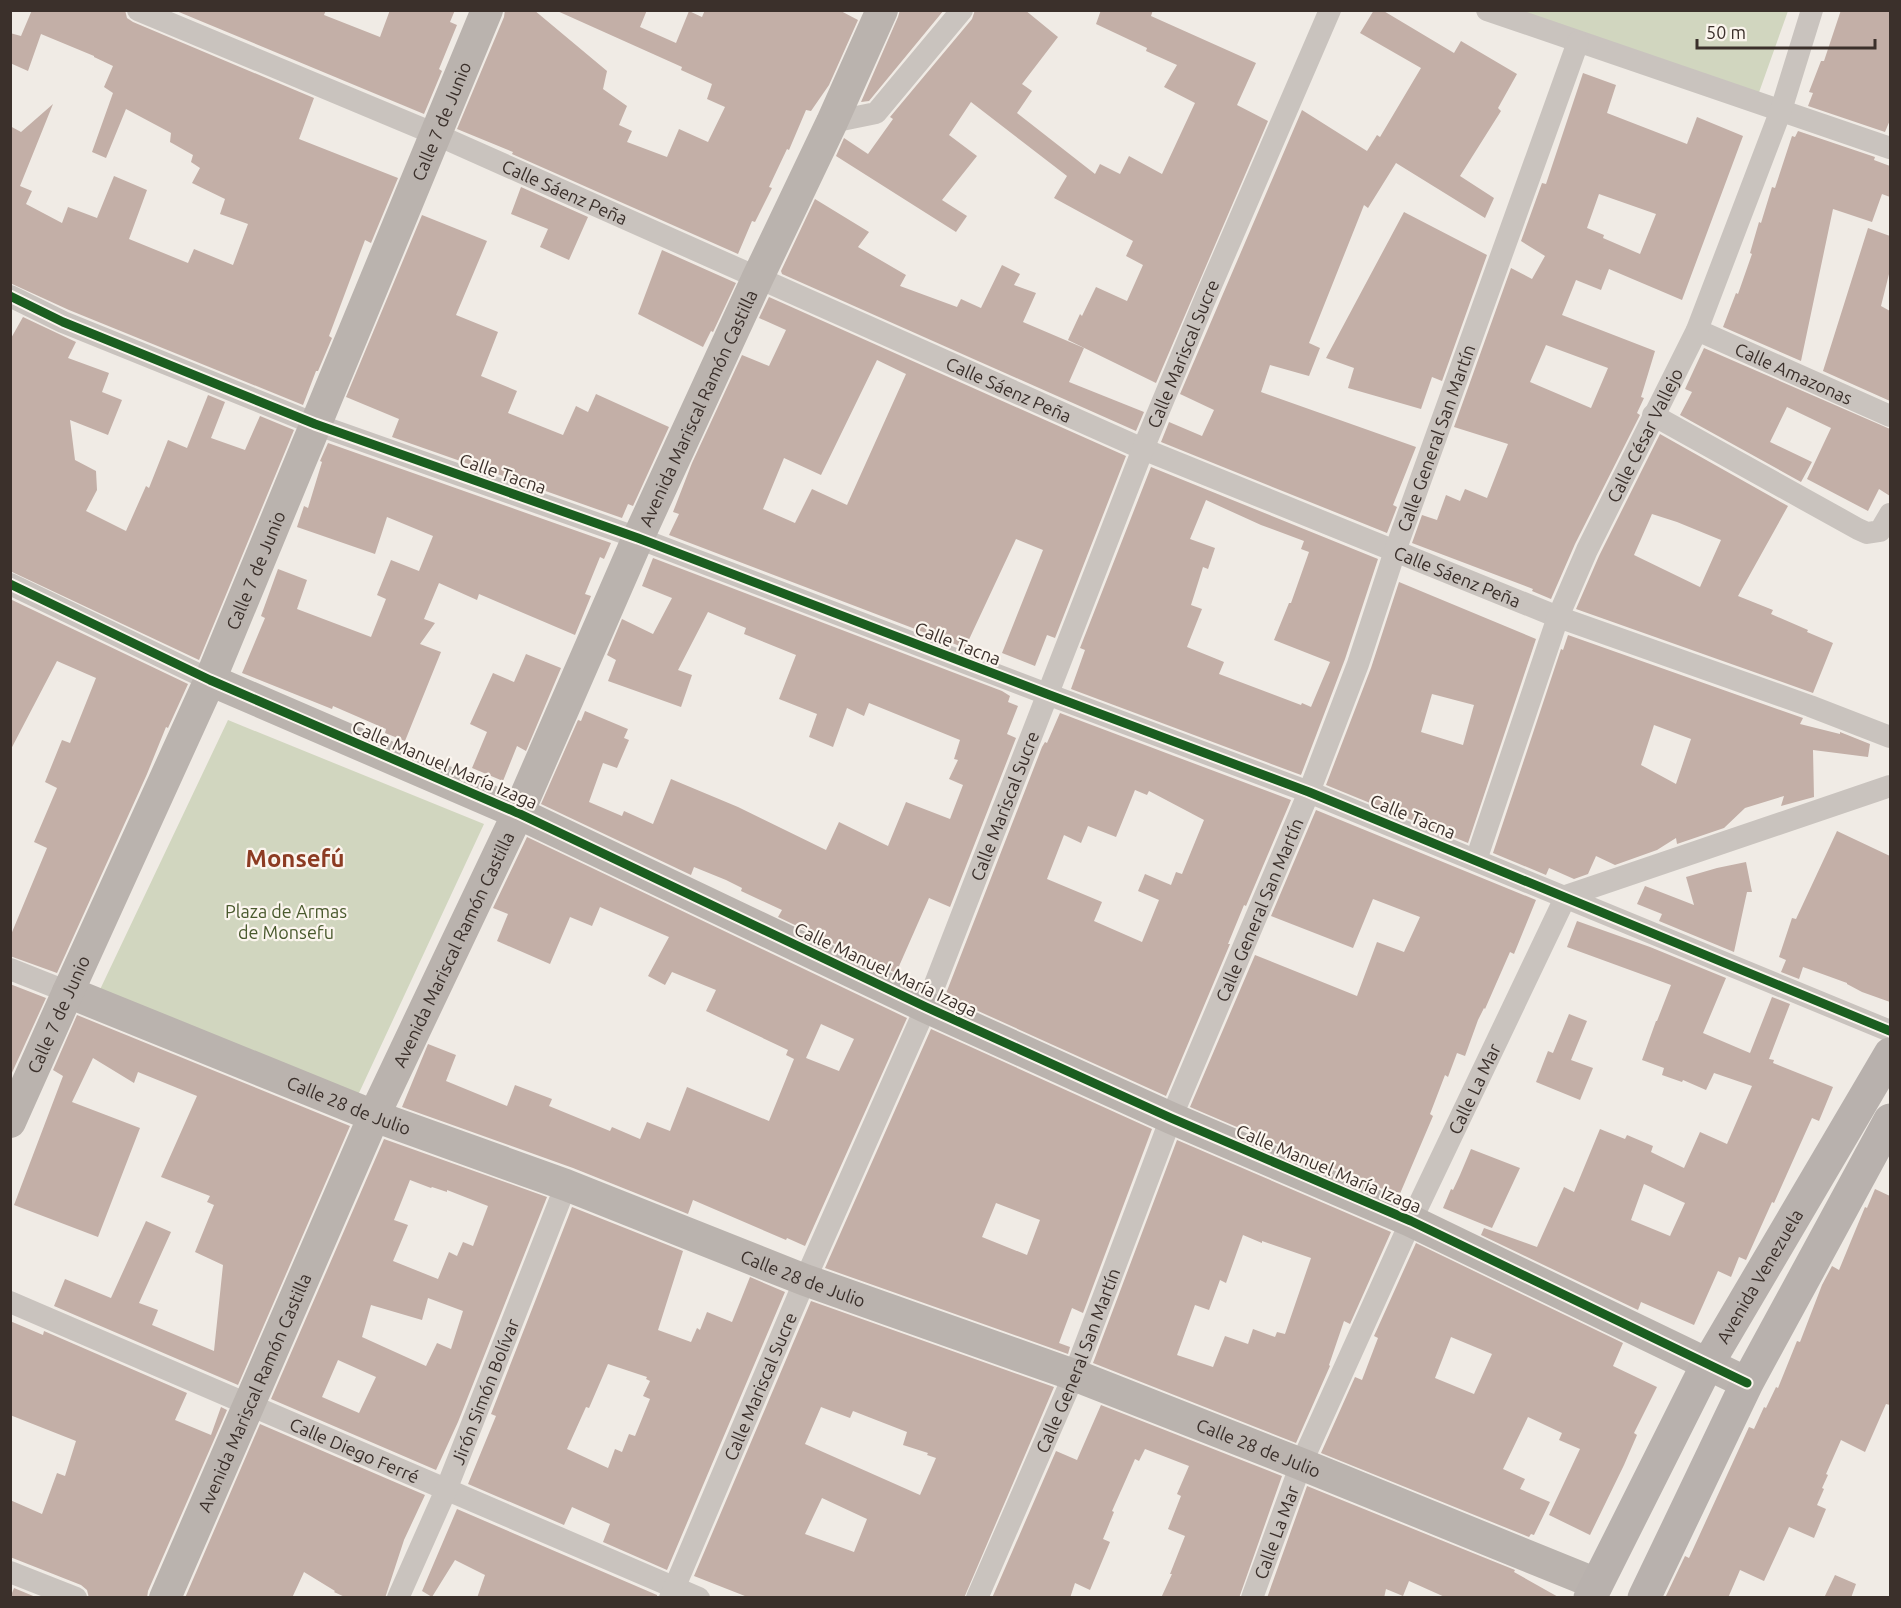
<svg xmlns="http://www.w3.org/2000/svg" width="1901" height="1608" viewBox="0 0 1901 1608" font-family="Ubuntu,sans-serif">
  <style>
    .green { fill: #d1d6bf }
    .building { fill: #c3afa7; fill-rule: evenodd }
    .lines { fill: none; stroke-linecap: round; stroke-linejoin: round }
    .street { stroke: #c9c3be; stroke-width: 22 }
    .secondary { stroke: #bab3ae; stroke-width: 32 }
    .primary { stroke: #b8b1ad; stroke-width: 33 }
    .cycleway-casing { stroke: #fbf5ee; stroke-width: 13 }
    .cycleway { stroke: #1b5e20; stroke-width: 9 }
    .labels { text-anchor: middle; dominant-baseline: central; stroke-width: 4.5; stroke-linejoin: round; paint-order: stroke }
    .street-label { font-size: 18px; fill: #3b302b; stroke: #fbf5ee }
    .park-label { font-size: 18px; fill: #4a5a2e; stroke: #fbf5ee }
    .district-label { font-size: 24px; font-weight: bold; fill: #8c3b22; stroke: #fbf5ee }
  </style>
  <rect width="100%" height="100%" fill="#f0ebe5"/>
  <path class="green" d="M1516,11H1788L1757,98Z
    M228,720L484,824L352,1108L96,998Z"/>
  <path class="building" d="M32,10H125L127,18L133,22L314,98L299,139L398,178L371,243L365,240L329,336L332,338L318,371H316L303,405L69,310L10,283V126L21,132L53,104L20,186L32,191L26,204L62,223L68,207L97,218L114,176L147,190L129,239L188,263L194,249L233,265L248,224L220,214L225,199L192,183L200,168L191,162L193,155L170,142L171,133L126,109L106,158L92,152L113,93L104,87L113,66L94,57V56L41,34L28,71L10,63V33L21,36Z
    M174,10H326L324,15L380,37L390,10H455L450,22L457,25L439,69L442,71L424,114Z
    M505,10H534L607,71L603,89L627,106L619,125L632,131L627,142L667,157L679,129L708,142L725,107L707,99L712,84L681,70L682,67L555,10H647L640,27L676,43L689,11L702,17L705,10H839L858,20L829,85L811,111L806,110L789,150L787,149L769,187L772,188L755,222L752,221L738,254L512,154L513,152L457,129L504,17Z
    M900,10H944L869,101L861,102L898,17Z
    M975,10H1025L1058,37L1022,84L1032,91L1017,113L1095,174L1100,164L1120,174L1129,156L1162,174L1195,103L1164,87L1177,65L1146,51L1147,48L1096,24L1101,10H1153L1151,16L1256,63L1237,105L1268,121L1156,383L1068,340L1080,314L1082,316L1096,287L1127,301L1143,265L1126,256L1133,241L1054,198L1067,176L971,102L949,135L977,156L942,200L967,216L956,232L836,156L844,138L868,154L893,119L890,117L972,19Z
    M1374,10H1382L1454,53L1461,41L1517,74L1498,108L1501,111L1460,176L1494,198L1485,218L1396,163L1368,208L1364,205L1309,343L1320,348L1309,376L1270,365L1261,392L1416,447L1393,505L1397,507L1387,533L1161,442L1169,422L1202,436L1214,410L1180,394L1302,110L1367,151L1377,135L1380,137L1421,68L1360,33Z
    M1841,10H1890V120L1885,132L1808,106L1813,93L1809,92L1821,61H1824Z
    M1583,73L1616,85L1607,113L1687,144L1697,117L1743,136L1682,300L1609,269L1601,290L1576,280L1562,315L1655,351L1641,397L1644,398L1637,413L1640,415L1575,544L1551,599L1532,591L1533,589L1412,543L1422,515L1437,520L1446,495L1460,501L1465,489L1487,498L1508,444L1454,427L1511,268L1532,279L1545,256L1521,241L1542,183L1546,184ZM1599,194L1656,214L1640,254L1603,238L1604,235L1587,228ZM1546,345L1608,368L1591,408L1530,382Z
    M1798,131L1875,157L1874,160L1890,166V197L1882,194L1872,222L1833,209L1801,361L1723,327L1736,293L1738,294L1752,254L1750,253L1759,222L1761,223L1772,187L1775,188L1792,136L1795,137Z
    M521,187L588,217L569,260L540,247L548,229L511,214Z
    M815,199L869,232L858,247L906,275L900,286L957,307L961,299L981,308L1002,265L1020,274L1014,285L1036,293L1023,322L1084,348L1069,382L1144,412L1136,431L782,274L781,271Z
    M1404,212L1487,255L1442,381L1432,377L1421,409L1348,388L1354,368L1326,358Z
    M422,215L487,241L456,315L498,332L481,376L517,391L508,413L563,435L576,406L588,412L596,394L669,427L633,506L628,504L622,518L392,437L399,419L346,397Z
    M1868,228L1890,236V270L1881,306L1890,311V401L1823,371Z
    M662,250L736,283L713,332L711,331L703,347L638,314Z
    M769,297L1126,456L1055,638L1047,635L1035,666L1002,653L1043,550L1016,539L965,648L669,535L679,514L673,512L692,463L742,355L769,366L786,330L759,318ZM877,360L906,374L847,505L812,489L795,523L763,509L784,458L821,475Z
    M23,317L76,342L68,358L109,373L102,392L122,400L108,435L70,420L75,460L96,471L97,490L86,511L126,531L146,486L149,488L168,440L187,448L208,395L225,402L211,438L245,450L260,416L294,430L199,660L10,571V340Z
    M1704,348L1890,429V496L1879,489L1868,511L1807,479L1831,428L1787,407L1770,442L1812,462L1801,482L1680,415L1692,392L1685,389Z
    M1660,434L1788,506L1738,596L1773,610L1771,614L1808,630L1807,632L1833,643L1813,693L1576,609L1599,556ZM1652,514L1677,522L1721,540L1700,587L1634,555Z
    M328,443L611,543L604,559L600,557L585,594L591,596L575,635L479,594L477,600L439,583L424,619L435,623L420,644L441,652L405,741L385,733L386,729L333,706L332,709L242,673L265,618L261,616L278,569L307,580L297,609L371,637L386,599L377,595L391,560L419,571L433,536L387,517L375,554L297,527L304,506L308,508L322,462L320,461Z
    M1151,467L1378,559L1345,659L1301,775L1071,689L1085,650L1080,648ZM1206,500L1261,525L1304,541L1301,549L1309,552L1291,603H1289L1274,640L1330,662L1311,707L1302,703L1301,705L1219,674L1224,662L1187,647L1202,609L1191,605L1203,567L1208,569L1215,548L1190,539Z
    M653,558L1002,691L1010,696L1008,702L1018,706L1007,734L1016,738L950,907L929,898L896,973L778,917L782,910L741,891L742,888L726,880L694,867L691,875L541,804L578,720L581,721L585,711L628,729L624,738L629,740L617,768L603,763L589,802L622,816L624,811L653,824L671,779L738,807L826,850L839,822L888,846L906,802L950,819L963,785L949,779L958,760L954,759L960,740L869,703L864,716L847,708L833,747L809,737L817,714L779,699L796,655L744,634L746,628L708,612L678,670L692,675L681,707L608,681L616,660L607,655L622,619L653,634L672,598L642,586Z
    M1399,582L1536,639L1468,843L1326,785L1371,668ZM1432,694L1474,705L1463,745L1421,732Z
    M10,599L188,684L168,728L166,727L147,774L57,973L10,956V937L47,848L34,842L57,788L45,782L62,740L70,743L96,678L57,661L10,751Z
    M1568,635L1803,718L1800,724L1840,734V732L1870,744L1868,757L1813,750L1814,797L1781,806L1784,796L1745,808L1724,828L1677,844L1676,838L1657,850L1615,865L1596,856L1588,874L1574,879L1549,868L1546,875L1493,853L1561,649L1563,650ZM1654,725L1691,739L1676,784L1641,765Z
    M526,654L561,668L526,751L517,746L503,781L472,768L487,732L470,724L493,673L514,682Z
    M1060,713L1291,800L1246,906L1244,905L1228,944H1230L1166,1096L945,996L1042,747L1045,742L1047,743ZM1135,790L1147,795L1149,791L1204,820L1182,874L1176,872L1171,885L1145,874L1138,891L1159,900L1142,942L1094,921L1102,902L1047,879L1064,835L1081,843L1088,826L1116,837Z
    M1316,810L1536,900L1514,954L1510,952L1485,1009L1484,1008L1478,1020L1465,1056L1457,1053L1448,1077L1445,1075L1430,1114L1433,1116L1399,1196L1190,1107L1255,955L1357,996L1377,942L1404,952L1420,917L1373,899L1353,948L1271,916Z
    M1837,831L1890,856V1002L1862,992L1847,984V983L1803,967L1799,979L1781,972L1786,960L1779,957L1792,918L1796,919Z
    M527,837L907,1018L805,1246L787,1238L786,1240L693,1200L688,1214L573,1168L402,1107L428,1044L456,1055L446,1081L507,1106L515,1085L552,1099L549,1106L610,1131L612,1127L640,1139L647,1122L670,1131L687,1087L769,1121L794,1059L786,1055L788,1050L706,1011L716,990L672,972L665,985L648,976L669,937L600,907L592,926L570,917L550,964L497,941L508,914L493,908ZM821,1024L854,1039L839,1071L806,1058Z
    M1746,862L1752,892H1747L1734,952L1659,921L1662,914L1637,904L1645,886L1694,905L1686,877L1717,868Z
    M1577,921L1650,947L1726,978L1703,1033L1750,1053L1772,997L1790,1004L1769,1059L1774,1060L1773,1063L1833,1087L1819,1121L1812,1118L1774,1203L1772,1202L1746,1260L1739,1257L1731,1277L1718,1271L1694,1325L1641,1302L1638,1310L1481,1235L1484,1228L1537,1247L1564,1187L1574,1192L1600,1129L1625,1139L1627,1135L1653,1146L1651,1152L1684,1168L1700,1132L1727,1144L1752,1086L1714,1073L1706,1090L1683,1080L1682,1082L1662,1075L1664,1068L1642,1060L1656,1021H1657L1671,985L1567,947ZM1644,1184L1685,1203L1670,1236L1631,1220Z
    M10,984L46,998L10,1077Z
    M1569,1014L1587,1021L1571,1060L1593,1068L1580,1100L1536,1082L1548,1051L1553,1053Z
    M77,1015L350,1126L238,1385L54,1306L65,1279L111,1298L146,1221L171,1232L139,1303L158,1310L152,1325L214,1351L223,1265L195,1252L214,1205L207,1202L210,1196L161,1177L197,1096L138,1072L134,1083L93,1058L72,1102L140,1128L98,1237L14,1205L63,1076L53,1070Z
    M931,1029L1152,1129L1083,1313L1072,1308L1059,1343L1070,1347L1068,1354L825,1268ZM996,1203L1040,1220L1027,1255L982,1237Z
    M384,1139L547,1197L458,1422L436,1470L271,1399ZM410,1180L431,1188L432,1187L447,1192V1190L488,1206L473,1246L463,1242L457,1256L449,1252L438,1279L393,1261L408,1225L394,1220ZM428,1298L463,1311L451,1349L437,1343L426,1366L362,1337L371,1305L422,1320ZM338,1360L376,1377L359,1413L322,1397Z
    M1177,1140L1391,1232L1350,1324L1344,1321L1329,1365L1330,1366L1296,1443L1093,1363ZM1243,1235L1262,1243V1241L1311,1258L1285,1334L1277,1332L1275,1337L1253,1329L1248,1344L1225,1336L1213,1367L1177,1355L1195,1305L1209,1310L1220,1280L1226,1283Z
    M1471,1149L1520,1168L1492,1228L1443,1208L1451,1189L1453,1190L1460,1175Z
    M1875,1189L1890,1196V1405L1886,1404L1865,1452L1841,1440L1826,1474L1828,1475L1822,1488L1824,1489L1817,1505L1826,1509L1814,1538L1789,1527L1764,1581L1740,1570L1728,1598H1665L1685,1556L1689,1558L1749,1427L1754,1429L1764,1407L1766,1408L1776,1387L1778,1388L1797,1341L1800,1342L1822,1285L1832,1266L1839,1270L1865,1207L1867,1208Z
    M572,1207L683,1251L658,1330L691,1342L697,1328L700,1330L707,1312L732,1322L750,1277L785,1292L667,1570L603,1542L610,1524L572,1507L564,1525L468,1484L496,1416L491,1414ZM608,1364L647,1377L646,1379L650,1381L643,1396L650,1399L635,1436L629,1434L622,1452L615,1449L608,1468L567,1449L586,1407L589,1408Z
    M1416,1243L1623,1343L1613,1366L1657,1387L1634,1433L1637,1435L1624,1465L1590,1535L1549,1515L1580,1449L1559,1440L1562,1433L1528,1417L1503,1469L1525,1479L1520,1489L1550,1502L1534,1535L1531,1534L1529,1537L1321,1453L1355,1377L1362,1380L1378,1338L1374,1336ZM1451,1337L1492,1354L1474,1394L1435,1378Z
    M811,1301L1054,1387L964,1598H750L694,1576ZM821,1407L850,1418L853,1411L907,1432L903,1445L928,1453L927,1455L936,1458L920,1495L805,1444ZM822,1498L867,1519L854,1552L805,1534Z
    M10,1321L43,1335L44,1331L187,1393L175,1420L211,1435L221,1407L227,1410L148,1591L147,1598H89L87,1590L81,1585L10,1557V1500L42,1514L57,1473L65,1476L76,1441L10,1415Z
    M1101,1405L1282,1476L1239,1598H1161L1172,1574H1170L1185,1536L1168,1529L1181,1496L1177,1494L1189,1466L1145,1449L1139,1461L1135,1459L1112,1511L1114,1512L1103,1539L1110,1542L1090,1590L1075,1583L1070,1598H992L1056,1451L1077,1460Z
    M260,1424L425,1495L404,1540L385,1598H347L334,1592L335,1591L304,1572L292,1598H185Z
    M1307,1486L1515,1570L1514,1572L1560,1598H1447L1409,1581L1403,1596L1386,1589L1384,1598H1267Z
    M457,1509L657,1595V1598H477L485,1575L455,1560L432,1597L422,1591Z
    M1835,1575L1856,1584L1851,1598H1824Z
    M14,1588L38,1598H10Z"/>
  <g class="lines">
    <g class="street">
      <path id="s1" d="M138,10L435,134L1143,449L1558,617L1810,706L1890,737"/>
      <path d="M1487,10L1890,148"/>
      <path d="M832,122L876,113L962,10"/>
      <path d="M10,296L63,322L315,424L638,538L1047,694L1309,792L1890,1031"/>
      <path id="s2" d="M1697,330L1890,416"/>
      <path d="M1653,415L1858,529L1867,533L1880,531L1890,514"/>
      <path d="M10,584L210,680"/>
      <path id="s3" d="M1476,860L1558,617L1587,550L1697,330L1781,110L1812,10"/>
      <path d="M10,969L68,992"/>
      <path id="s4" d="M10,1302L699,1598"/>
      <path d="M10,1572L76,1598"/>
      <path id="s5" d="M398,1598L446,1490L566,1185"/>
      <path id="s6" d="M670,1598L805,1280L926,1007L1143,449L1206,297L1330,10"/>
      <path id="s7" d="M977,1598L1074,1375L1171,1118L1309,792L1358,664L1395,551L1578,42"/>
      <path id="s8" d="M1252,1598L1301,1464L1411,1221L1566,896L1890,786"/>
    </g>
    <g class="secondary">
      <path d="M210,680L518,813L926,1007L1171,1118L1411,1221L1747,1383"/>
      <path id="s9" d="M68,992L374,1116L566,1185L805,1280L1074,1375L1301,1464L1597,1584"/>
      <path id="s10" d="M10,1122L68,992L210,680L487,10"/>
      <path id="s11" d="M165,1598L374,1116L518,813L638,538L758,277L832,122L882,10"/>
    </g>
    <g class="primary">
      <path id="s12" d="M1590,1598L1707,1365L1890,1054"/>
      <path d="M1644,1598L1747,1383L1890,1120"/>
    </g>
    <defs>
      <path id="cycleway" d="M10,296L63,322L315,424L638,538L1047,694L1309,792L1890,1031
        M10,584L210,680L518,813L926,1007L1171,1118L1411,1221L1747,1383"/>
    </defs>
    <use href="#cycleway" class="cycleway-casing"/>
    <use href="#cycleway" class="cycleway"/>
  </g>
  <g class="labels">
    <g class="street-label">
      <text stroke="none"><textPath href="#s10" startOffset="1090">Calle 7 de Junio</textPath></text>
      <text stroke="none"><textPath href="#s1" startOffset="464">Calle Sáenz Peña</textPath></text>
      <text stroke="none"><textPath href="#s6" startOffset="1346">Calle Mariscal Sucre</textPath></text>
      <text stroke="none"><textPath href="#s2" startOffset="106">Calle Amazonas</textPath></text>
      <text stroke="none"><textPath href="#s1" startOffset="950">Calle Sáenz Peña</textPath></text>
      <text stroke="none"><textPath href="#s11" startOffset="1304">Avenida Mariscal Ramón Castilla</textPath></text>
      <text stroke="none"><textPath href="#s3" startOffset="458">Calle César Vallejo</textPath></text>
      <text stroke="none"><textPath href="#s7" startOffset="1248">Calle General San Martín</textPath></text>
      <text transform="translate(503 473) rotate(19)">Calle Tacna</text>
      <text stroke="none"><textPath href="#s10" startOffset="604">Calle 7 de Junio</textPath></text>
      <text stroke="none"><textPath href="#s1" startOffset="1436">Calle Sáenz Peña</textPath></text>
      <text transform="translate(958 643) rotate(21)">Calle Tacna</text>
      <text transform="translate(445 764) rotate(23)">Calle Manuel María Izaga</text>
      <text stroke="none"><textPath href="#s6" startOffset="860">Calle Mariscal Sucre</textPath></text>
      <text transform="translate(1413 816) rotate(22)">Calle Tacna</text>
      <text stroke="none"><textPath href="#s7" startOffset="744">Calle General San Martín</textPath></text>
      <text stroke="none"><textPath href="#s11" startOffset="710">Avenida Mariscal Ramón Castilla</textPath></text>
      <text transform="translate(886 969) rotate(25)">Calle Manuel María Izaga</text>
      <text stroke="none"><textPath href="#s10" startOffset="118">Calle 7 de Junio</textPath></text>
      <text stroke="none"><textPath href="#s8" startOffset="556">Calle La Mar</textPath></text>
      <text stroke="none"><textPath href="#s9" startOffset="303">Calle 28 de Julio</textPath></text>
      <text transform="translate(1329 1168) rotate(23)">Calle Manuel María Izaga</text>
      <text stroke="none"><textPath href="#s12" startOffset="364">Avenida Venezuela</textPath></text>
      <text stroke="none"><textPath href="#s9" startOffset="789">Calle 28 de Julio</textPath></text>
      <text stroke="none"><textPath href="#s7" startOffset="258">Calle General San Martín</textPath></text>
      <text stroke="none"><textPath href="#s6" startOffset="230">Calle Mariscal Sucre</textPath></text>
      <text stroke="none"><textPath href="#s5" startOffset="224">Jirón Simón Bolívar</textPath></text>
      <text stroke="none"><textPath href="#s11" startOffset="224">Avenida Mariscal Ramón Castilla</textPath></text>
      <text stroke="none"><textPath href="#s9" startOffset="1275">Calle 28 de Julio</textPath></text>
      <text stroke="none"><textPath href="#s4" startOffset="375">Calle Diego Ferré</textPath></text>
      <text stroke="none"><textPath href="#s8" startOffset="70">Calle La Mar</textPath></text>
    </g>
    <g class="park-label">
      <text x="286" y="911">Plaza de Armas<tspan x="286" dy="21">de Monsefu</tspan></text>
    </g>
    <g class="district-label">
      <text x="295" y="858">Monsefú</text>
    </g>
  </g>
  <rect width="1901" height="1608" fill="none" stroke="#3b302b" stroke-width="24"/>
  <path d="M1697 39v9h178v-9" fill="none" stroke="#3b302b" stroke-width="3"/>
  <text x="1706" y="39" font-size="18" fill="#3b302b" stroke="#fbf5ee" stroke-width="4.5" paint-order="stroke">50 m</text>
</svg>
